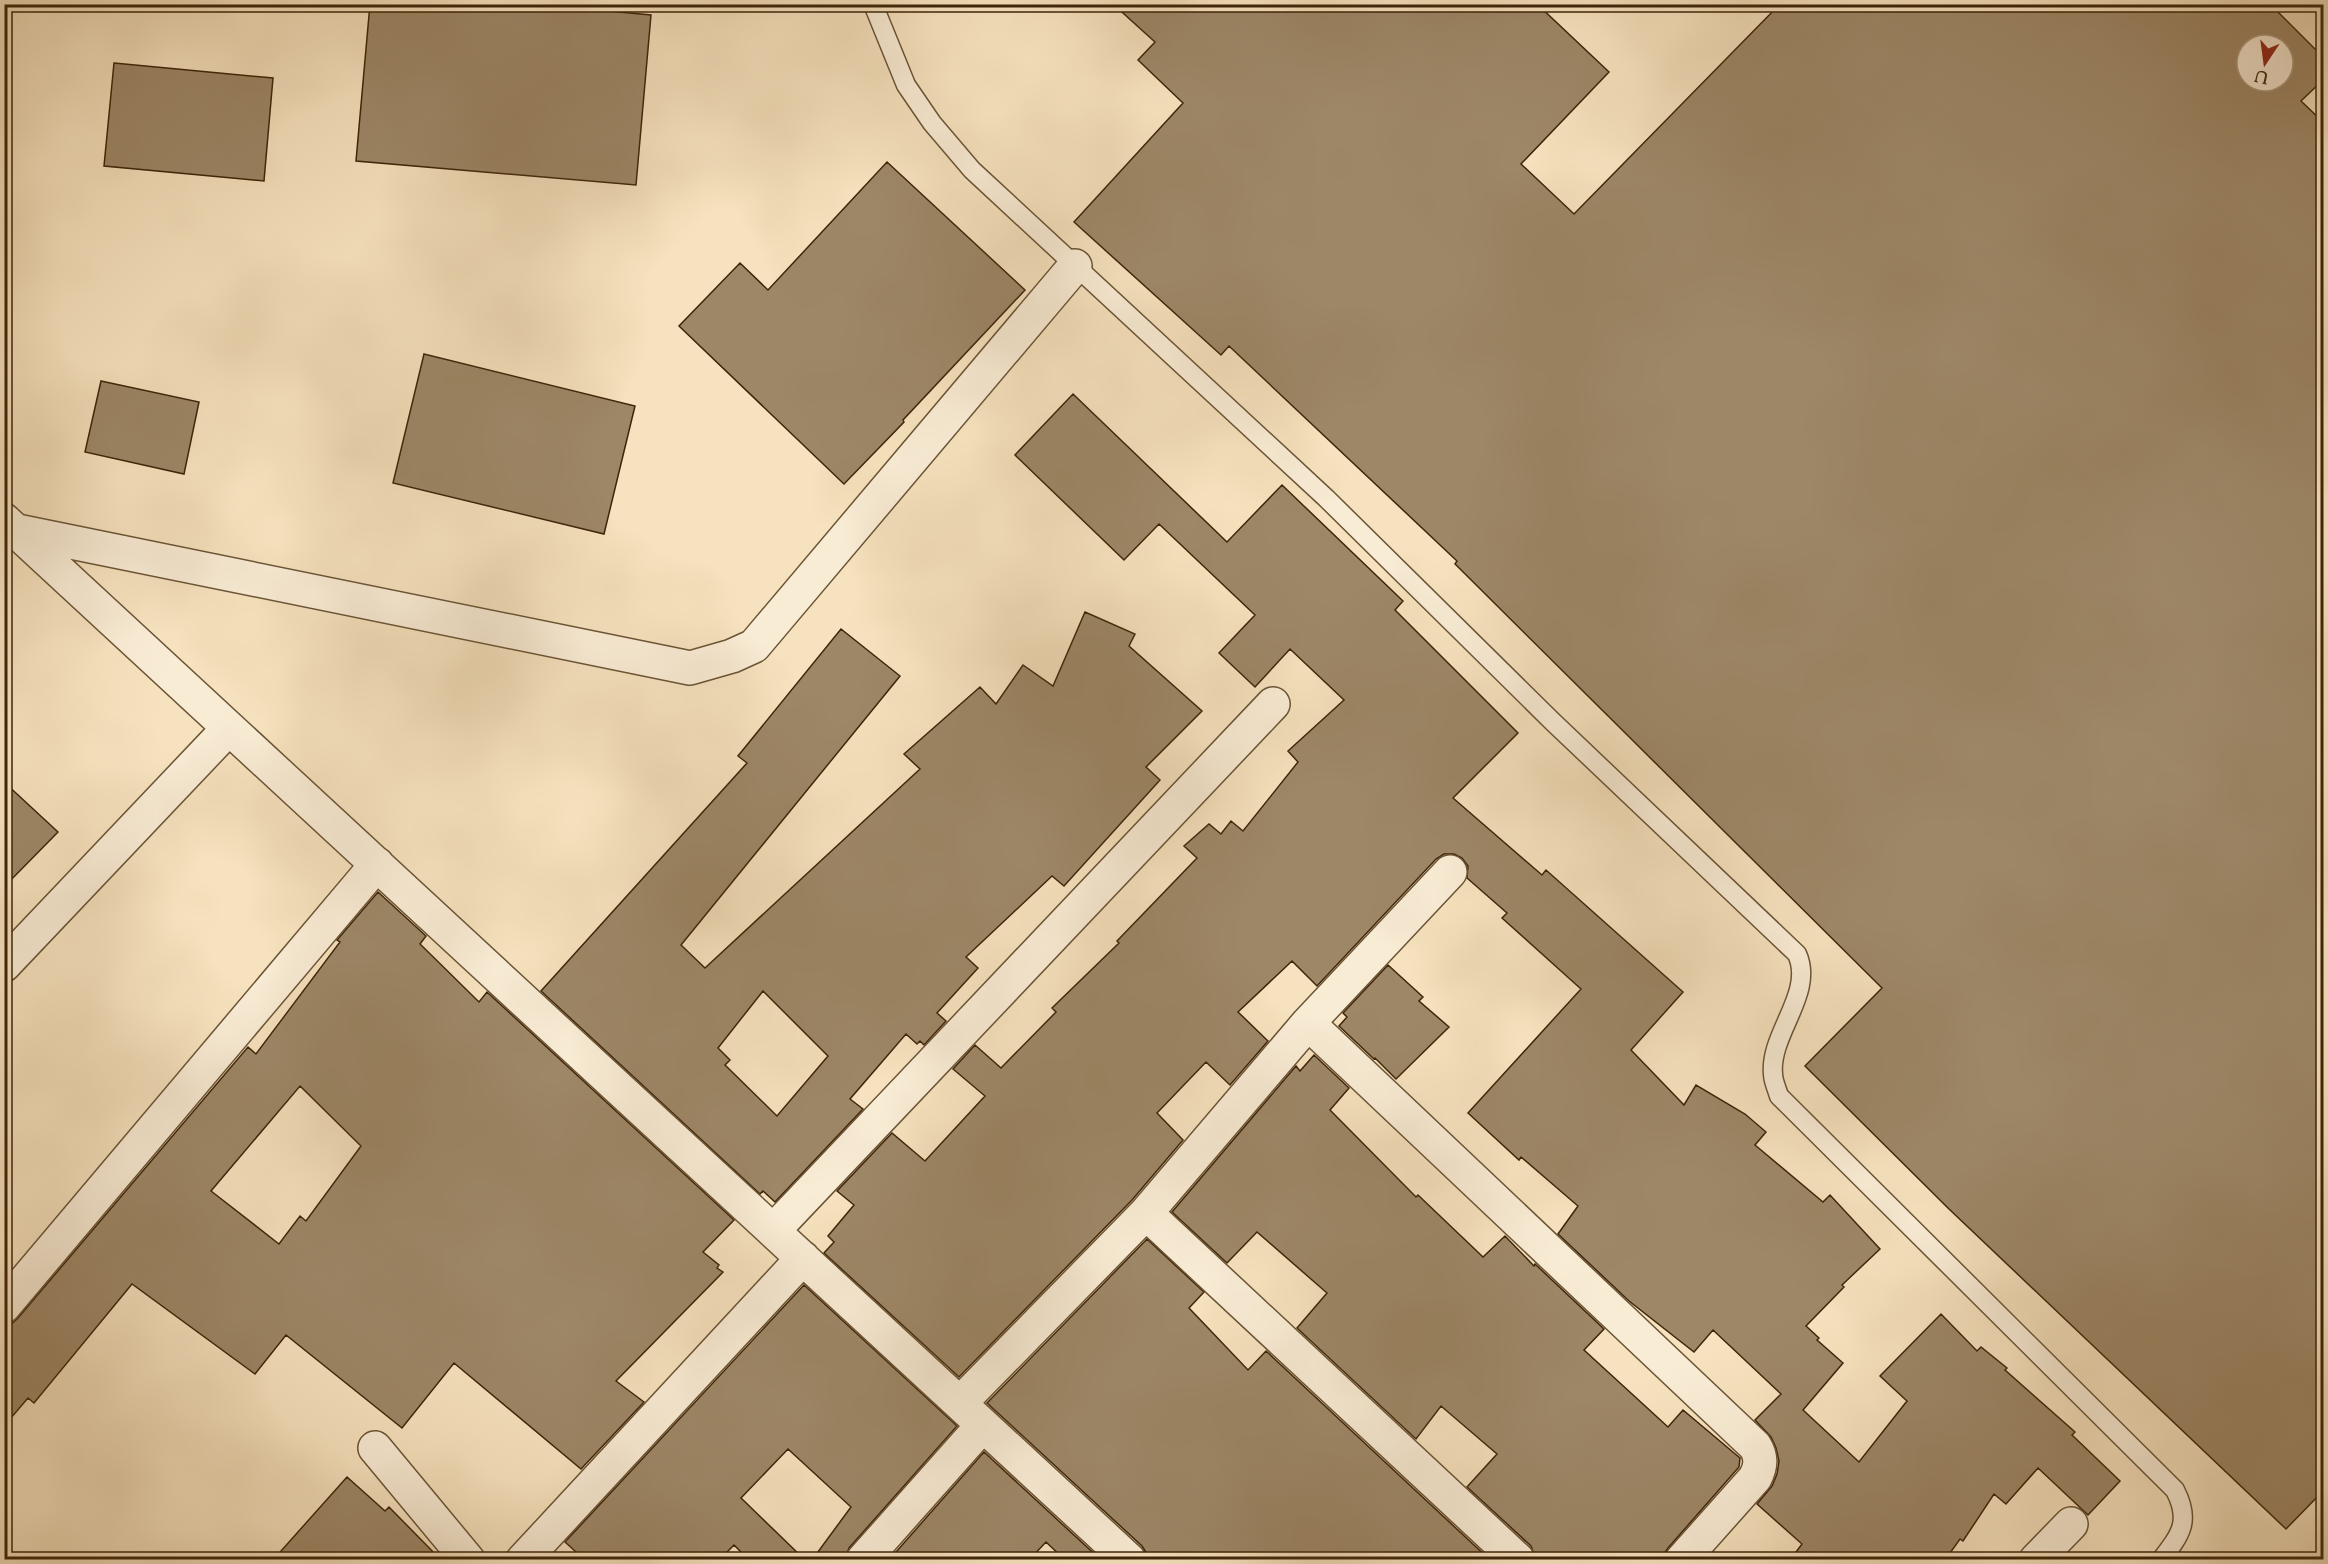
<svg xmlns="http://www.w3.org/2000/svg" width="2328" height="1564" viewBox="0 0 2328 1564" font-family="'Sorts Mill Goudy',serif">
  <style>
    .building { fill: #9d8767; stroke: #3d2509; stroke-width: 1.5; fill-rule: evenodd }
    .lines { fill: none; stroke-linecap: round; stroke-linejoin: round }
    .lane-casing { stroke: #6b5436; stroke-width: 21 }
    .street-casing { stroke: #6b5436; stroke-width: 36 }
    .lane { stroke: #f9ecd5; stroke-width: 18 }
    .street { stroke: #f9ecd5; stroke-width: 33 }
  </style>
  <rect width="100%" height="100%" fill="#f6e2be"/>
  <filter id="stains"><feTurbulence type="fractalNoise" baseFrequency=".00333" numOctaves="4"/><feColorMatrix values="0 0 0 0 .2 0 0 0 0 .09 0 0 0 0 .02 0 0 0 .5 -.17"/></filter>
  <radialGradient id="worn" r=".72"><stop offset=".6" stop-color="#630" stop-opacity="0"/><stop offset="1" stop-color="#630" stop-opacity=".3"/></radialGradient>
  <path class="building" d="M370,4H533L651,15L636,185L356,161Z
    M1113,4H1537L1609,72L1521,164L1574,214L1780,4H2270L2324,58V79L2301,101L2324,123V1490L2286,1529L1949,1209L1805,1066L1882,988L1455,564L1457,561L1229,346L1221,355L1074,222L1183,103L1138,60L1155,42ZM2247,45H2283V81H2247Z
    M114,63L273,78L264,181L104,166Z
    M887,162L1025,290L903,420L904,422L844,484L679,326L740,263L768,290Z
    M424,354L635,406L604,534L393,483Z
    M101,381L199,402L184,474L85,452Z
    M1073,394L1227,542L1282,485L1403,601L1395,610L1518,733L1453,798L1542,875L1546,870L1683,992L1631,1050L1684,1105L1696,1085L1745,1114L1766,1132L1755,1145L1823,1202L1830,1195L1880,1249L1842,1285L1844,1287L1806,1326L1819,1338L1817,1340L1843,1363L1803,1410L1859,1462L1907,1401L1880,1376L1941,1314L1977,1351L1981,1347L2007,1368L2005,1370L2075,1432L2072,1435L2120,1481L2088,1515L2038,1468L2006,1504L1994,1494L1963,1541L1960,1539L1945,1560H1790L1802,1544L1757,1504L1772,1486L1777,1474L1779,1461L1776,1448L1771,1437L1755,1420L1781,1394L1713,1330L1694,1352L1629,1301L1558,1234L1578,1206L1521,1157L1519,1160L1468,1113L1581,989L1502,918L1507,913L1467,878L1468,866L1462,858L1454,854H1444L1436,859L1317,986L1292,961L1238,1012L1268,1041L1230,1085L1206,1062L1157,1113L1183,1140L1132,1200L959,1377L824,1253L834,1242L828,1236L854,1205L837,1191L892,1133L925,1161L985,1096L953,1069L975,1045L1001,1068L1056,1012L1052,1008L1119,943L1117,941L1197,858L1184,846L1209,824L1221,834L1231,821L1243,831L1298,762L1288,751L1344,700L1290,649L1255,687L1219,653L1255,615L1159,524L1124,560L1015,455Z
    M1085,612L1135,634L1129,646L1202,711L1146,767L1160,780L1064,886L1052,876L966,957L978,968L937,1013L946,1021L924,1045L920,1041L917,1044L906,1034L850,1099L863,1109L775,1202L763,1191L760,1194L541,991L747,763L738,756L841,629L900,676L681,945L705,968L920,769L904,754L980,687L996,704L1023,665L1053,686ZM763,991L828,1056L777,1116L725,1065L730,1060L718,1048Z
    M4,782L58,832L4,887Z
    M378,892L426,936L420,944L479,1002L487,992L734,1220L703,1252L719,1265L717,1268L723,1272L616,1381L644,1402L581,1469L454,1363L402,1428L286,1335L255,1374L132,1284L34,1403L28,1398L4,1426V1331L18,1318L248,1047L256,1054L340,942L337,940ZM300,1086L361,1146L306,1221L300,1216L279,1244L211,1191Z
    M1388,965L1423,997L1419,1001L1449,1027L1396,1079L1375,1058L1374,1059L1339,1026L1347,1017L1343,1013Z
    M1314,1055L1349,1088L1330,1110L1416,1197L1418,1195L1483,1257L1505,1236L1534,1266L1535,1264L1604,1329L1584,1350L1668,1427L1683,1410L1740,1458L1739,1467L1668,1548L1660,1560H1536L1531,1546L1467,1487L1497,1454L1441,1406L1416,1439L1297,1328L1327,1293L1257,1232L1227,1263L1172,1212L1296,1066L1300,1071Z
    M1147,1239L1204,1292L1189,1308L1248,1370L1266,1351L1490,1560H1147V1554L1142,1546L987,1403Z
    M804,1285L957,1426L849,1548L845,1560H812L851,1507L788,1449L741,1498L805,1560H749L734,1545L719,1560H585L565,1542Z
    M984,1452L1101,1560H1065L1046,1542L1029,1560H889Z
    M347,1477L385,1511L389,1507L441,1560H273Z"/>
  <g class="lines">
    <defs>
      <path id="lane" d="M873,4L906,85L932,123L972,170L1326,498L1553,722L1797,954C1815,993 1769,1034 1773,1074C1773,1081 1777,1089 1779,1096L2175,1490C2191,1521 2181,1534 2161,1560"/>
      <path id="street" d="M4,520L1129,1560
        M17,531L690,668L732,656L754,646L1075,266
        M4,965L229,728
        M1308,1023L1450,872
        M1146,1213L1518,1560
        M773,1231L1273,704
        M4,1306L377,864
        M960,1403L1146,1213L1308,1023L1755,1446C1762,1457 1761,1467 1755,1478L1682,1560
        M375,1448L468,1560
        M523,1560L803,1258
        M863,1560L983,1425
        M2036,1560L2071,1524"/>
    </defs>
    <use href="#lane" class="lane-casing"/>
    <use href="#street" class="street-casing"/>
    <use href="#lane" class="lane"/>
    <use href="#street" class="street"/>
  </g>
  <rect width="2328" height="1564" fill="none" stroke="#f6e2be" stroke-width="24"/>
  <rect x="6" y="6" width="2316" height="1552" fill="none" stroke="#3d2509" stroke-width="3"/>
  <rect x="12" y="12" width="2304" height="1540" fill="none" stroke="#3d2509" stroke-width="1.5"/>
  <g transform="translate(2265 63) rotate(193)"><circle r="28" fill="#f9ecd5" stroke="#ae9c83" stroke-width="1.5"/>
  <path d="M0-4.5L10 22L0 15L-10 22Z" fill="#8f2418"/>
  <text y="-9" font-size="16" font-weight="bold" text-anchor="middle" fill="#3d2509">U</text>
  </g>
  <rect width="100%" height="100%" filter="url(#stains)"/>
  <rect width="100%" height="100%" fill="url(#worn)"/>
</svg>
